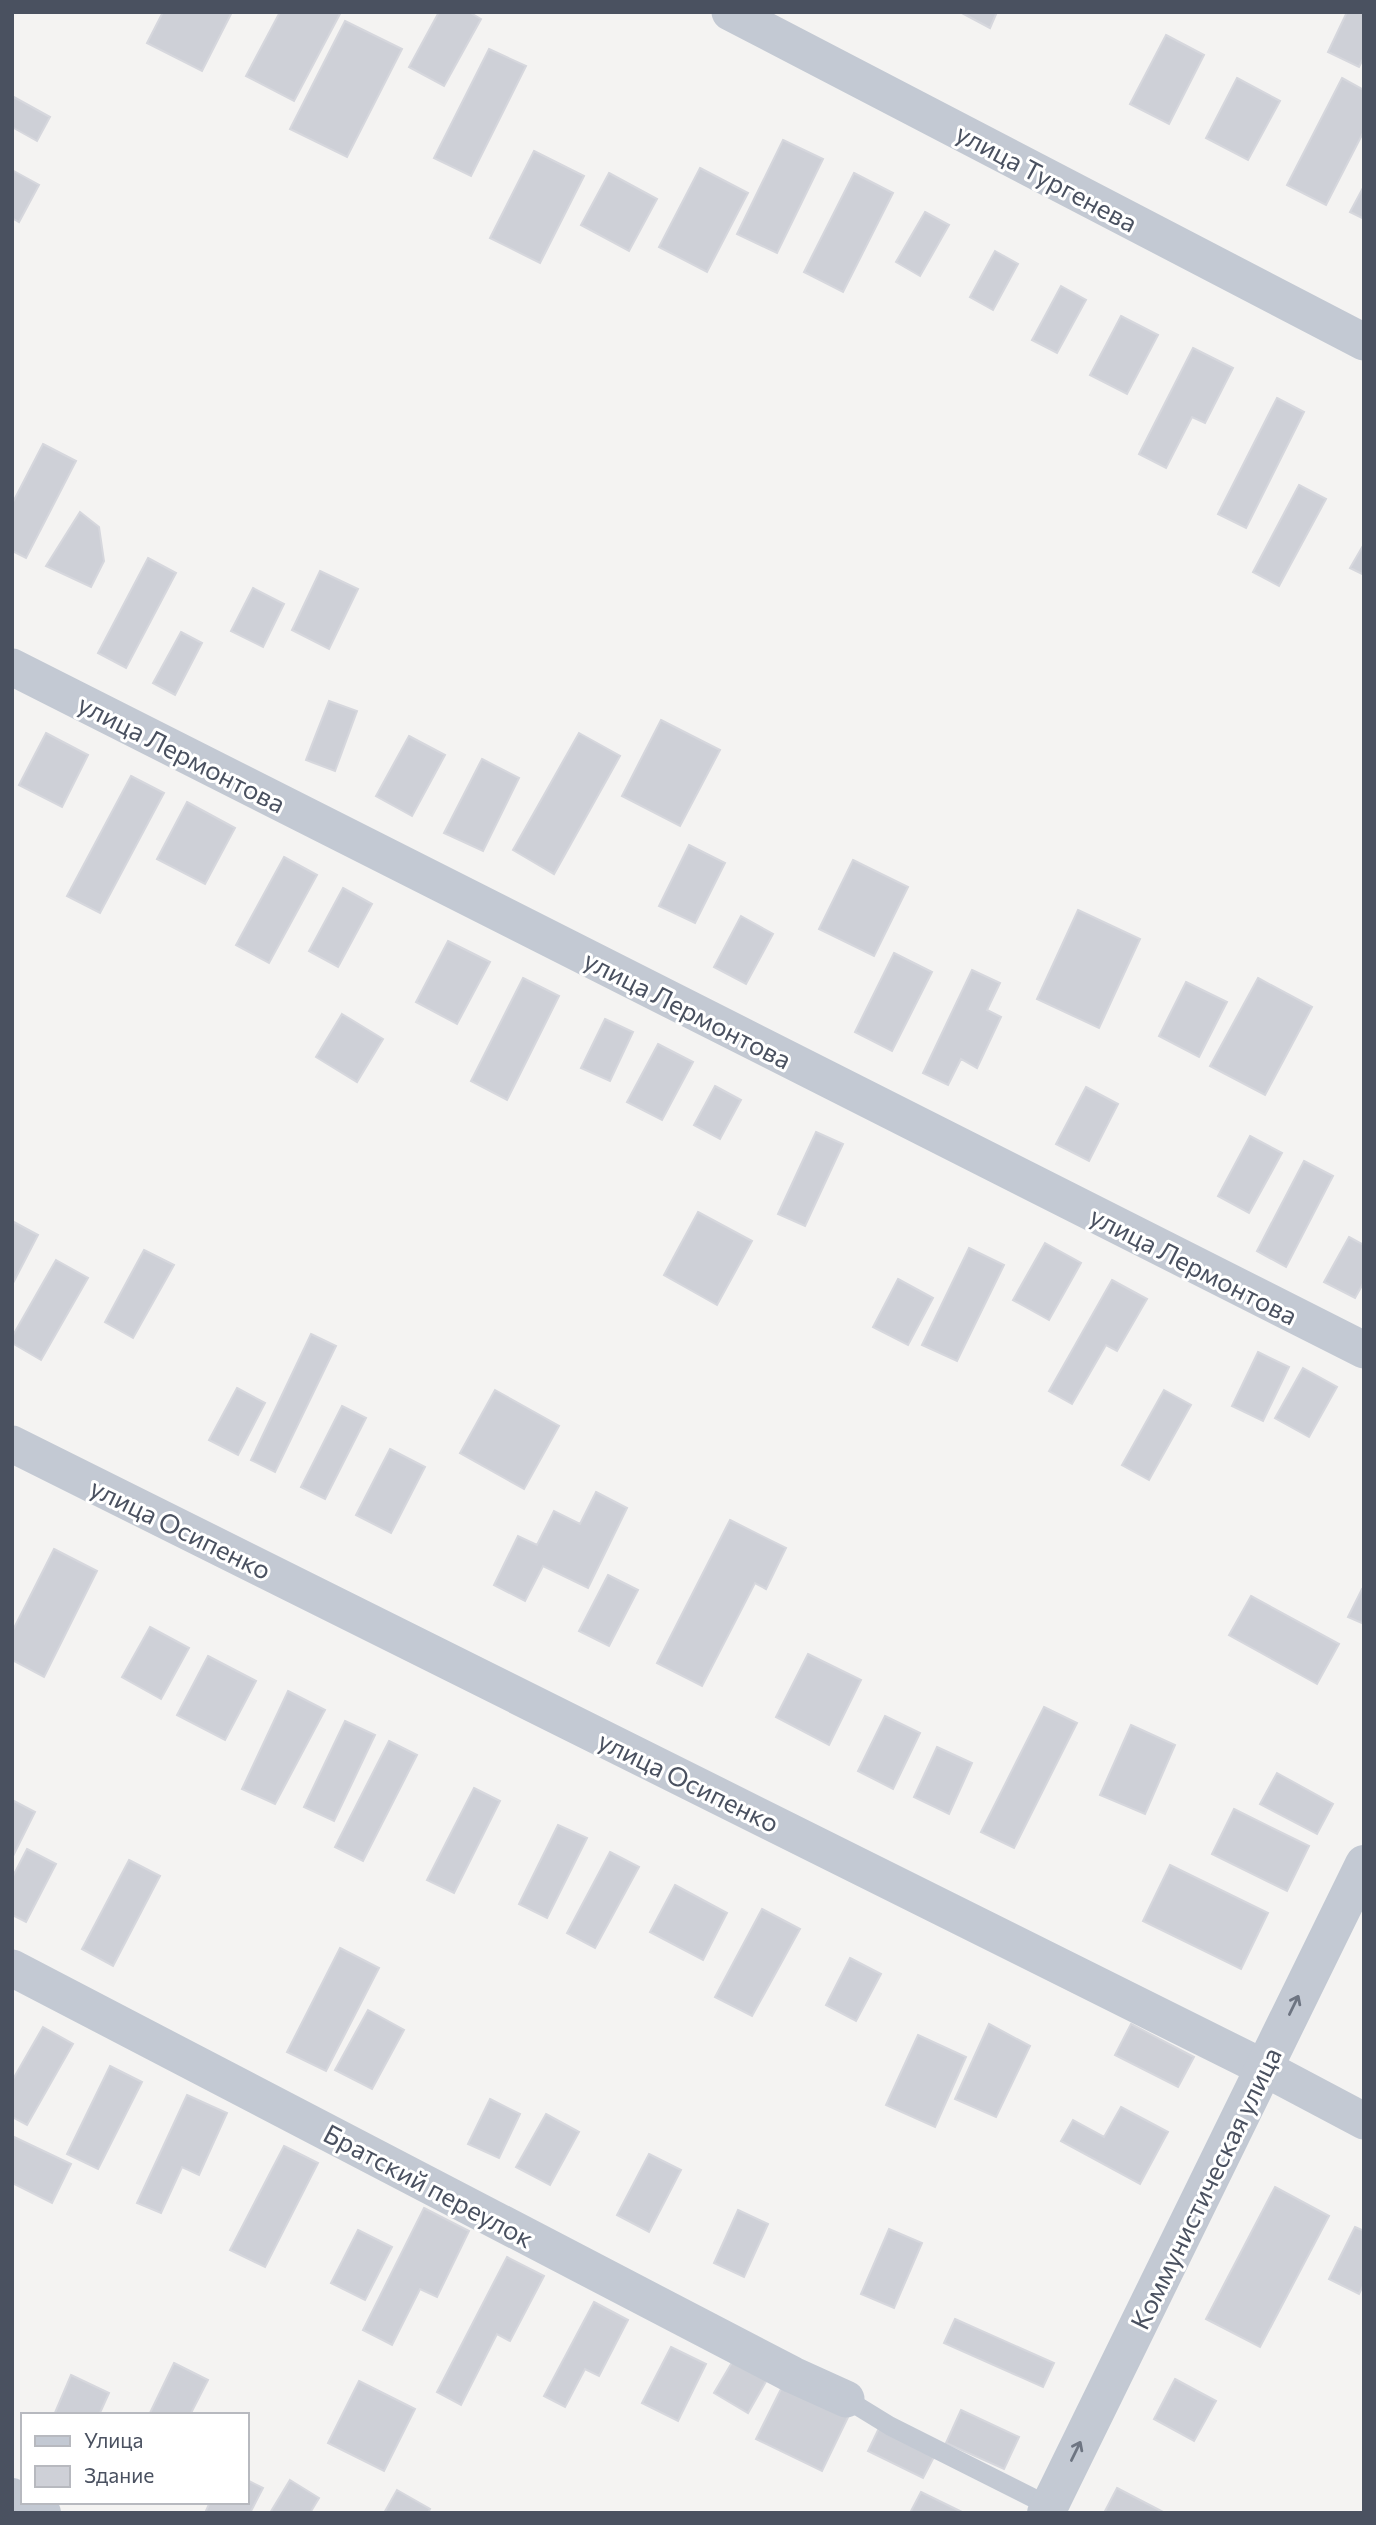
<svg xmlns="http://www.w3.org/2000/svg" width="1376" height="2525" viewBox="0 0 1376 2525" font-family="Commissioner,sans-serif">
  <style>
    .building { fill: #ced0d7; stroke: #d6d7dd; stroke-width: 2 }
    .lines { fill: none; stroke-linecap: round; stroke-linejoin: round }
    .service { stroke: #c3c9d3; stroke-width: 19 }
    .minor { stroke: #c3c9d3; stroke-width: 37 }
    .tertiary { stroke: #c3c9d3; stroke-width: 38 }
    .oneway { stroke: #6e7582 }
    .labels { text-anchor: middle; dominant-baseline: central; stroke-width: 6; stroke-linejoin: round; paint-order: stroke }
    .street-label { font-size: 26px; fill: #4a5160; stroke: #fff }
  </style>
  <rect width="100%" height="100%" fill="#f4f3f2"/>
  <path class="building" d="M163,12H232L202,71L147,43Z
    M280,12H341L294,101L246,76Z
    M439,12H469L481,19L444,86L409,67Z
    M960,12H997L990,28Z
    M1347,12H1364V57L1359,67L1328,52Z
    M345,21L402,49L347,157L290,129Z
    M1166,35L1204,55L1169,124L1130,104Z
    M489,49L526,66L471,176L434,158Z
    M1237,78L1280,101L1248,160L1206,138Z
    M1342,78L1364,90V131L1326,205L1287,185Z
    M12,96L50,117L37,141L12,127Z
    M783,140L823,159L777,253L737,234Z
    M534,151L584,176L540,263L490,238Z
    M700,168L748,193L707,272L659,247Z
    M12,170L39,185L19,222L12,218Z
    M609,173L657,199L629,251L581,225Z
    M854,173L893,193L843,292L804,272Z
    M1364,186V219L1350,212Z
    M925,212L949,225L920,276L896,262Z
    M995,251L1018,264L993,310L970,297Z
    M1061,286L1086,300L1057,353L1032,340Z
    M1121,316L1158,335L1127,394L1090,375Z
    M1193,348L1233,368L1205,423L1192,417L1166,468L1139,454Z
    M1277,398L1304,412L1246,528L1218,514Z
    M43,444L76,461L26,558L12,551V504Z
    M1299,485L1326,499L1279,586L1253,572Z
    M80,512L99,527L104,561L91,587L46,566Z
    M1364,544V575L1350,568Z
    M148,558L176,573L126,668L98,653Z
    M320,571L358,589L329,649L292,630Z
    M253,588L284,604L263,647L231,631Z
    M181,632L202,643L175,695L153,683Z
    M329,701L357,711L335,771L306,760Z
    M661,720L720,750L680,826L622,796Z
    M46,733L88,755L62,807L19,785Z
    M579,733L620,756L554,874L513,850Z
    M409,736L445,755L412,816L376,796Z
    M482,759L519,778L483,851L444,833Z
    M131,776L164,793L100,913L67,896Z
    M187,802L235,828L205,884L157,859Z
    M689,845L725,863L695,923L659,906Z
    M284,857L317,875L269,963L236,945Z
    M853,860L908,887L874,956L819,929Z
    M343,888L372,904L338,967L309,951Z
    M1078,910L1140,939L1099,1028L1037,999Z
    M741,916L773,934L746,984L714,967Z
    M448,941L490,962L457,1024L416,1002Z
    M894,953L932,972L892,1051L855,1032Z
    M972,970L1000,983L987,1010L1001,1017L977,1068L961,1059L948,1085L923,1073Z
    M523,978L559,996L507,1100L471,1081Z
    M1258,978L1312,1007L1265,1095L1210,1066Z
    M1186,982L1227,1002L1199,1057L1159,1036Z
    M342,1014L383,1039L357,1082L316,1057Z
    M605,1019L633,1032L610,1081L581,1068Z
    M658,1044L693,1062L662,1120L627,1102Z
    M715,1086L741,1100L720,1139L694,1125Z
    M1086,1087L1118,1104L1089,1161L1056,1144Z
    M816,1132L843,1144L805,1226L778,1214Z
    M1250,1136L1282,1153L1249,1213L1218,1196Z
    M1304,1161L1333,1176L1286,1267L1257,1251Z
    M698,1212L752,1241L717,1305L664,1275Z
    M12,1221L38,1235L12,1285Z
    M1349,1237L1364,1245V1282L1355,1298L1324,1282Z
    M1045,1243L1081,1263L1049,1320L1013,1300Z
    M969,1248L1004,1265L957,1361L922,1345Z
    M144,1250L174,1265L133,1338L105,1322Z
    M56,1260L88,1278L41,1360L12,1343V1337Z
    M898,1279L933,1298L908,1345L873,1327Z
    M1112,1280L1147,1299L1117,1351L1106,1345L1072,1404L1049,1391Z
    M311,1334L336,1346L275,1472L251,1460Z
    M1258,1352L1289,1367L1263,1421L1232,1406Z
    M1303,1368L1337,1387L1309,1437L1275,1418Z
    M237,1388L265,1403L238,1455L209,1440Z
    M495,1390L559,1426L524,1489L460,1453Z
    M1164,1390L1191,1405L1149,1480L1122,1465Z
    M342,1406L366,1418L325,1499L301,1487Z
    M390,1449L425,1467L391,1533L356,1515Z
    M596,1492L627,1508L588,1588L543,1566L525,1601L494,1585L518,1536L537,1545L554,1511L580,1524Z
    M730,1520L786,1548L766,1589L755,1583L702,1686L657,1663Z
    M54,1549L97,1571L44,1677L12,1660V1632Z
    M608,1575L638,1590L609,1646L579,1631Z
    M1362,1589L1364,1590V1624L1348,1617Z
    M1251,1596L1339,1644L1317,1684L1229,1635Z
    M150,1627L189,1648L161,1699L122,1677Z
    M808,1654L861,1680L829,1745L776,1717Z
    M208,1656L256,1681L225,1740L177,1715Z
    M288,1691L325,1710L275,1804L242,1789Z
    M1044,1707L1077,1723L1014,1848L981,1832Z
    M885,1716L920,1733L893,1789L858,1771Z
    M345,1721L375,1735L334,1821L304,1807Z
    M1131,1725L1175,1745L1145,1814L1100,1795Z
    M389,1741L417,1755L363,1861L335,1847Z
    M937,1747L972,1763L949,1814L914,1797Z
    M1277,1773L1333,1804L1317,1834L1260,1804Z
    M474,1788L500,1801L454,1893L427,1880Z
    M12,1800L35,1812L12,1858Z
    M1234,1809L1309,1846L1287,1891L1212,1854Z
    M558,1825L587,1838L547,1918L519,1904Z
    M27,1849L56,1864L26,1922L12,1915V1878Z
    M610,1852L639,1867L595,1948L567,1933Z
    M129,1860L160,1876L113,1966L82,1949Z
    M1170,1865L1268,1913L1241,1969L1143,1921Z
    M675,1885L727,1913L703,1960L650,1932Z
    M762,1909L800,1929L752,2016L715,1997Z
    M340,1948L379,1968L326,2071L287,2052Z
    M850,1958L881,1974L856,2021L826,2005Z
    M368,2010L404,2030L372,2089L335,2070Z
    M989,2024L1030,2046L996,2117L955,2099Z
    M1131,2024L1194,2057L1178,2087L1115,2055Z
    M43,2027L73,2044L27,2125L12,2117V2081Z
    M918,2035L966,2057L935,2127L886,2105Z
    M110,2066L142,2082L98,2169L67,2154Z
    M187,2095L227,2113L199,2175L182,2167L161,2213L137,2203Z
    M490,2099L520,2114L499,2158L468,2144Z
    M1121,2107L1168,2132L1140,2184L1061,2141L1073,2120L1104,2137Z
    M546,2114L579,2132L550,2185L516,2167Z
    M12,2136L71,2164L52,2203L12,2183Z
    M284,2146L318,2163L265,2267L230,2250Z
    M649,2154L681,2170L649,2232L617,2215Z
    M1275,2187L1329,2216L1260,2347L1206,2319Z
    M424,2208L469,2231L437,2297L420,2289L392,2345L363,2330Z
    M738,2210L768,2224L744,2277L714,2263Z
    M1355,2227L1364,2231V2284L1359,2294L1329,2279Z
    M889,2229L922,2243L894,2308L861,2294Z
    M358,2230L392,2247L365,2300L331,2283Z
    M507,2257L544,2276L510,2341L497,2334L461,2405L437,2392Z
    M594,2302L628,2320L599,2376L585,2369L565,2407L544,2396Z
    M955,2319L1054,2363L1043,2387L944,2343Z
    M671,2347L706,2364L678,2421L642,2403Z
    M734,2359L768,2378L748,2413L714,2393Z
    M174,2363L208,2380L190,2415H149Z
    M71,2375L109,2393L99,2415H54Z
    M787,2377L852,2409L822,2471L756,2439Z
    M1175,2379L1216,2401L1194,2441L1154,2419Z
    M359,2381L415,2409L384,2471L328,2443Z
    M961,2410L1019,2437L1004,2469L946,2443Z
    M879,2428L935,2455L923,2478L868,2451Z
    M247,2480L263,2488L250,2513H205L210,2502H247Z
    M290,2480L319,2498L310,2513H270Z
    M1117,2488L1165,2513H1104Z
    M397,2490L430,2509L428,2513H384Z
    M921,2492L964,2513H910Z"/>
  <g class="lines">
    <path class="service" d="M846,2399L890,2426L1049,2506"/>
    <path class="minor" d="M730,12L1364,342
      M12,667L1364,1350
      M12,1444L1264,2068L1364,2121
      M12,1968L793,2375L846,2399"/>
    <path class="tertiary" d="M12,2497L42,2513
      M1046,2513L1364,1864"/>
  </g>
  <defs><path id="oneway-shaft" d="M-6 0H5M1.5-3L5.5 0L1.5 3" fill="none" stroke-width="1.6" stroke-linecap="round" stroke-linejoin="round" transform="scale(1.75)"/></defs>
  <g class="oneway">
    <use href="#oneway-shaft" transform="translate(1294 2005) rotate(-64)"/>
    <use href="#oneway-shaft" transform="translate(1076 2451) rotate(-64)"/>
  </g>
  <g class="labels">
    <g class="street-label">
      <text transform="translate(1047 177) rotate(28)">улица Тургенева</text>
      <text transform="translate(182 753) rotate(27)">улица Лермонтова</text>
      <text transform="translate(688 1009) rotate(27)">улица Лермонтова</text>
      <text transform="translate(1194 1265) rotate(27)">улица Лермонтова</text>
      <text transform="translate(181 1528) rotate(26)">улица Осипенко</text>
      <text transform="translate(689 1781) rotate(26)">улица Осипенко</text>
      <text transform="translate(429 2185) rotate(28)">Братский переулок</text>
      <text transform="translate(1205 2188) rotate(-64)">Коммунистическая улица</text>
    </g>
  </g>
  <rect width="1376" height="2525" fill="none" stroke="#4a5160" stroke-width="28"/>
  <rect x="21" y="2413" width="228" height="91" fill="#ffffff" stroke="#b7b9bf" stroke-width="2"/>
  <rect x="35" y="2436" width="35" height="10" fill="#c3c9d3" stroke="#b7b9bf" stroke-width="2"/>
  <text x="84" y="2448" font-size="21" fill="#4a5160">Улица</text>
  <rect x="35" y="2466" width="35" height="21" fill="#ced0d7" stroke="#b7b9bf" stroke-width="2"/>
  <text x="84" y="2483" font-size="21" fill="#4a5160">Здание</text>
</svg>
